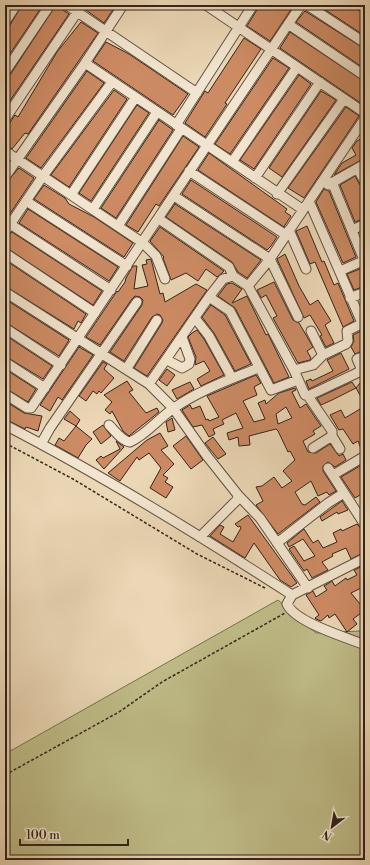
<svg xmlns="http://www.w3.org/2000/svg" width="370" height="865" viewBox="0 0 370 865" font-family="'Libre Bodoni',serif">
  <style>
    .green { fill: #bfbc88; stroke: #787052 }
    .building { fill: #cd8b64; stroke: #32231c; fill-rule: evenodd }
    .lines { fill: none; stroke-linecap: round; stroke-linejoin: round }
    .minor-casing { stroke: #605042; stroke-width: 11 }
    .path { stroke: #32231c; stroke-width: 1.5; stroke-dasharray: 3 2; stroke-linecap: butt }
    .minor { stroke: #f2e5cf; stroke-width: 9 }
  </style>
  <rect width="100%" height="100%" fill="#ebd7b5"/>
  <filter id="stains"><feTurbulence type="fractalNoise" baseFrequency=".005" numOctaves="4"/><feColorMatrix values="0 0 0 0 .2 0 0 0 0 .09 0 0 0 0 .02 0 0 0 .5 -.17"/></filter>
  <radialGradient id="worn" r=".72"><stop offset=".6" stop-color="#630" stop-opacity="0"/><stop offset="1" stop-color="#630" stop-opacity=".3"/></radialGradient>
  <path class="green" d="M278,600L316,633L360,631L365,635V860H5V754Z"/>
  <path class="building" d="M22,5H43L5,61V28L10,25Z
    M56,5H61L63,10L69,14L5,108V78L10,75Z
    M88,5H116L104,23L86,10Z
    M260,5H294L270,41L247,26Z
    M318,5H355L358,10L365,13V36Z
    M305,11L365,49V69L296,22Z
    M81,22L98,33L28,134L25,133L12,149L5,145V130L15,115L18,117L57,52Z
    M290,32L365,82V106L280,48Z
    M244,38L261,49L225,103L227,104L205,137L185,123L205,91L208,93Z
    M106,42L129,54L188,94L173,115L93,61Z
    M273,58L289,68L230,154L215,144Z
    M87,71L104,83L41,168L26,158Z
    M299,75L311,84L254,169L240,160Z
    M114,90L127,99L69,187L51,175Z
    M321,91L336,100L282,177L269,168Z
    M137,105L149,113L91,201L79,193Z
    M346,107L359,116L304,198L288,188Z
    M159,120L173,130L116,218L101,208Z
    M183,136L199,147L159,206L156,204L138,232L126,225Z
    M365,136V158L334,175L342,163L356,155L352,148L357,141Z
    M209,153L287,209L285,212L291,216L285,225L284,227L198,170Z
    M19,168L34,178L5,221V184Z
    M355,176L360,185L365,188V218L355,222L340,185Z
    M191,180L277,237L271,246L267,250L182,194Z
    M44,185L65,198L69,204L94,217L133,243L124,257L34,199Z
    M324,189L329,191L356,257L343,263L316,202Z
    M175,204L261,260L247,278L238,272L232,262L166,217Z
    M28,209L118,267L109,281L19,223Z
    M307,226L322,262L324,261L334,285L338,283L354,321L343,327L315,262L310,264L296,231Z
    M160,227L224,271L222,273L217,277L206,269L198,281L186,273L171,280L163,258L164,257L150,241Z
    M12,232L102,291L93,305L5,247V238Z
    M285,254L299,286L310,305L318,300L331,321L325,325L334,343L326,347L320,336L322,335L310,315L304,318L277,259Z
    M151,259L160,294L163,293L165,302L196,284L207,290L147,376L134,368L162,323L163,320L160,315L157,314L152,317L124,361L110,352L142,305L143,300L140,297L135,296L132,299L100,345L86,337L117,291L118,292L125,282L126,278L133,266H137L134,289L148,286L142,265L147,264L146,260Z
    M5,260L86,314L81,323L78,321L74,329L5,286Z
    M365,267V286L354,290L347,274Z
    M274,282L293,320L299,323L313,347L307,351L311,358L310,360L298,363L273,318L277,316L266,295L261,298L257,290Z
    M232,283L242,289L232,303L247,296L266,335L268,334L289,377L274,383L235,308L218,296L227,284Z
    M5,299L69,340L59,356L5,322Z
    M211,305L225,315L251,364L235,371L214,333L202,317Z
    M365,329V350L355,354L351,347L354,341L353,335Z
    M197,330L204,339L224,375L201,386L197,379L210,371L204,361L195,365L196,357L188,337L192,333Z
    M5,335L52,366L43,379L5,356Z
    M79,347L93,355L62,400L58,397L50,411L40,405Z
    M341,353L349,369L309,389L306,381L311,379L312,381L333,371L327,360Z
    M103,362L107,364L104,369L114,378L101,393L99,391L97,394L93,391L86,401L79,396Z
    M5,369L36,389L28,402L5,388Z
    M167,369L175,375L167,386L159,380Z
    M256,375L261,383L254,387L257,395L243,401L254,422L265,419L258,403L265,400L266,404L279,393L295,388L296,390L292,392L300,408L306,404L321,426L313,431L315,434L303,441L308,452L316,453L330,444L339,456L343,454L346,460L335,467L328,462L323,466V471L336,491L329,495L327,492L318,496L311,481L295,492L302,504L305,505L316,497L320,502L278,534L256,505L263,501L256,487L262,486L274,477L282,488L292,481L283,471L295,460L290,451L288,452L278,431L276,429L249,436L250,445L239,446L238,437L229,440L227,433L243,428L236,413L222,420L224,424L213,429L215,434L209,437L202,425L193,427L182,410L190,405L192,409L200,406L206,420L208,419L209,421L219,417L207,396ZM286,407L292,418L278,424L276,414Z
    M365,377V404L356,388Z
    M127,381L133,390L129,392L146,413L157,408L159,412L129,436L123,431L112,411L110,414L105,410L112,402L104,395Z
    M190,382L194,389L177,399L172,390Z
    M352,382L356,388L332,400L321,405L317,398Z
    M5,401L24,413L42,416L38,431L26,427L25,429L5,419Z
    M365,406V450L362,451L358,441L353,444L343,429L339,430L330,415L341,410L345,418Z
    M70,411L80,420L76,426L64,419Z
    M172,418L175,430L168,432L166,422Z
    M103,425L111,436L101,444L93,432Z
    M76,426L92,439L86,445L78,458L55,445L59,438L64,441Z
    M160,433L168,446L161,450L174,464L163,475L168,478L165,482L173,487L166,498L150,488L161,468L149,453L139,460L137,457L120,481L108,473L147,440Z
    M186,436L203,460L191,469L173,446Z
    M213,437L226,454L218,459L205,443Z
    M116,441L124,447L104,469L96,460L101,456L103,458L120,449Z
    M365,463V492L355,498L341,477Z
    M342,501L348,510L338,514L337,512L322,521L320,517Z
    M248,515L297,583L291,587L280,580L254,543L245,558L210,536L220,525L224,527L220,534L233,542L241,528L240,526L238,527L235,524Z
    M357,524L365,533V552L351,559L346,548L332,554L333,556L322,562L328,570L312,578L307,569L304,571L289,549L294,546L304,561L315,556L303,539L289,547L287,543L304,529L313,543L318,540L323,548L337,542L333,533L341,529L342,531Z
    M365,565V586L351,593L365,610L353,619L357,624L347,632L335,614L329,618L328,615L321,621L316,619L315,618L319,615L306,595L313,591L316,597L327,590L324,586L332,581L335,586L346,578L347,580L357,575L354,570Z"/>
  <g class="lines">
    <defs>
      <path id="minor" d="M67,5L197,93
        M206,5L365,113
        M307,5L365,43
        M361,5L365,7
        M5,22L16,5
        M288,24L365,76
        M85,63L302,209
        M5,72L50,5
        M5,119L82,5
        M176,125L253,5
        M5,151L143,243L156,256L165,279
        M232,162L297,67
        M358,169L365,182
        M189,171L286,235
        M5,177L85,63L123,5
        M255,178L320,82
        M332,182L364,260
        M328,185L365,164
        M277,194L344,99
        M71,195L135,98
        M174,196L270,259L298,317
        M26,201L127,266
        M309,201L362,323
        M93,209L157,112
        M159,219L229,267L233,276L248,286L294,370L305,395L308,396L332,431V436L313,448
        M10,224L111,290
        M118,226L181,129
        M289,230L306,269
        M352,230L365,224
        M5,232L43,176L112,82
        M5,253L95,313
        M340,271L365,260
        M248,286L270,259L365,118
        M5,292L149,384L173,408L207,456L238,495L237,500L200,537
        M209,297L230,311L271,390L298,380
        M350,298L365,292
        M195,318L209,336L232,378
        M5,328L61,365
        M323,355L346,344L348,341L347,331L365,322
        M167,360L182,368L189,364L190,359L182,337
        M5,362L45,388
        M127,368L157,320
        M294,370L313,365L323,355L311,331
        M149,384L209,297L223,279L233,276
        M5,394L27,408H31L301,5
        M308,396L359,372L361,368L357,359L365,356
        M5,425C104,476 199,535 292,595
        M109,425C115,431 122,441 130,442C147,434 159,418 174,408C200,390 229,380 258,368
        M332,436L340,449
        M41,444L50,428L137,302
        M328,468L365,525
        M333,475L365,456
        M238,495L260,518L308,588
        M277,543L328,503L344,493
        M365,558L292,595L287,604C296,623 346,637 365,645"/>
    </defs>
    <use href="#minor" class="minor-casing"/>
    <path class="path" d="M5,443L73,479L197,554L265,588
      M5,775L119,712L162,682L285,613"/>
    <use href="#minor" class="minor"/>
  </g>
  <rect width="370" height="865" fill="none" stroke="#ebd7b5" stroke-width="20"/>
  <rect x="6" y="6" width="358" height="853" fill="none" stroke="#32231c" stroke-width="2"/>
  <rect x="10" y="10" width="350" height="845" fill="none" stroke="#32231c"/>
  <g transform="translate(332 827) rotate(211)" stroke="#f2e5cf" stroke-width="3" paint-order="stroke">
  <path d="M0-3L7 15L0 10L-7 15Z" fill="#32231c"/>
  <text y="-6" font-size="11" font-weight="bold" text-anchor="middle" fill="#32231c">N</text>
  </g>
  <path d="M20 839v6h108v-6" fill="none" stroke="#32231c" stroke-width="2"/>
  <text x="26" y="839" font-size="12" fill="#32231c" stroke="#f2e5cf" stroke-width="3" paint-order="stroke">100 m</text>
  <rect width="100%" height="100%" filter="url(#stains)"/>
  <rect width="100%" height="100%" fill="url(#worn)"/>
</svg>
